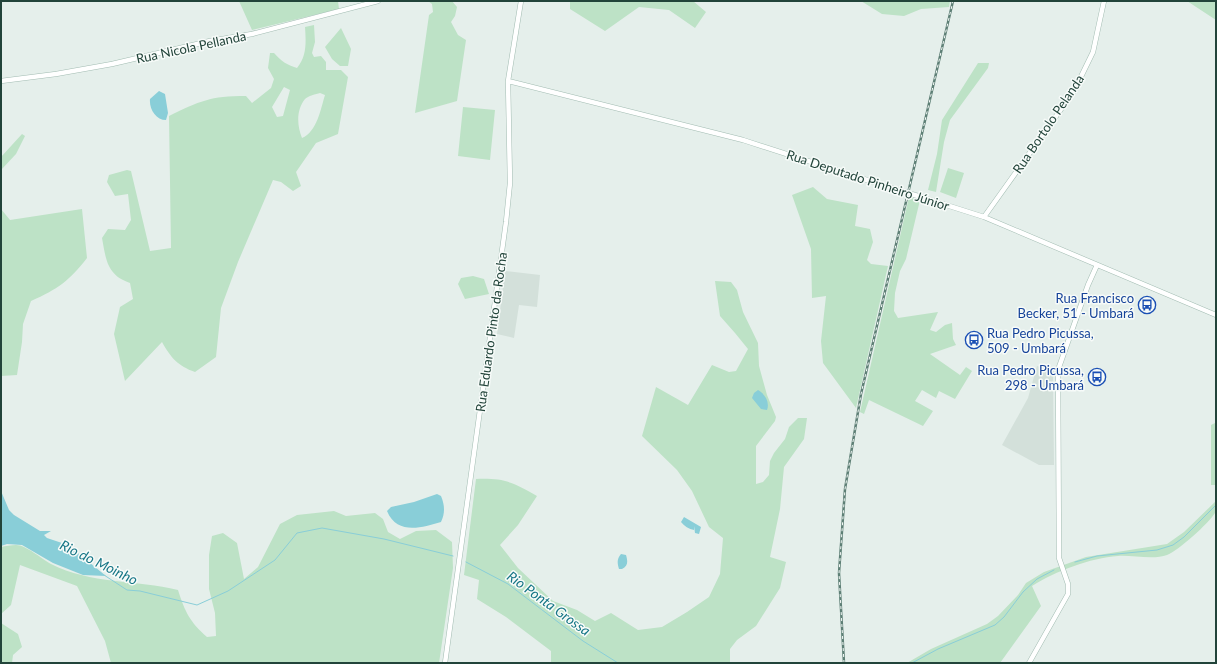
<svg xmlns="http://www.w3.org/2000/svg" width="1217" height="664" viewBox="0 0 1217 664" font-family="Lato,sans-serif">
  <style>
    .built { fill: #d3e0da }
    .green { fill: #bde2c6; fill-rule: evenodd }
    .water { fill: #89ced8 }
    .lines { fill: none; stroke-linecap: round; stroke-linejoin: round }
    .stream { stroke: #89ced8; stroke-width: 1 }
    .secondary-casing { stroke: #a2bcb2; stroke-width: 5.5 }
    .secondary { stroke: #fff; stroke-width: 4.5 }
    .rail-casing { stroke: #5d7f75; stroke-width: 2.5 }
    .rail { stroke: #f7fbf9; stroke-width: 1; stroke-dasharray: 3; stroke-linecap: butt }
    .secondary-bridge-casing { stroke: #a2bcb2; stroke-width: 5.5; stroke-linecap: butt }
    .secondary-bridge { stroke: #fff; stroke-width: 4.5 }
    .labels { text-anchor: middle; dominant-baseline: central; stroke-width: 3; stroke-linejoin: round; paint-order: stroke }
    .street-label { font-size: 13px; fill: #22443a; stroke: #f7fbf9 }
    .transit-label { font-size: 13px; fill: #164399; stroke: #f7fbf9; text-anchor: end }
    .water-label { font-size: 14px; font-style: italic; fill: #167686; stroke: #f7fbf9 }
  </style>
  <rect width="100%" height="100%" fill="#e5efeb"/>
  <path class="built" d="M505,271L540,275L537,307L519,305L514,338L497,334Z
    M1037,366L1054,371L1053,378L1054,465H1039L1002,445L1028,398Z"/>
  <path class="green" d="M239,1H338L339,9L252,30Z
    M428,1H452L457,7L455,16L451,22L458,35L466,40L457,101L415,113L429,15L433,12L432,4Z
    M570,1H693L706,12L695,28L669,10L639,7L605,31L570,9Z
    M861,1H950L949,7L921,9L904,16L882,14Z
    M1187,1H1216V20Z
    M314,25L315,42L312,53L314,57L321,56L326,62V70H341L348,77L338,134L316,143L296,172L301,186L293,191L281,182L273,180L238,262L221,308L216,357L195,372C178,366 171,358 162,342L125,381L114,334L120,307L133,299L130,283C107,275 106,260 102,238L108,229L125,230L131,220L128,194L115,196L107,182L109,175L127,170L131,171L150,251L171,248L169,116C200,101 210,96 246,96L252,103L271,88L274,79L268,68L270,53H274C281,61 287,65 297,68C307,56 306,42 305,27ZM284,87L290,90L283,116L277,117L272,107ZM320,93L325,95C321,108 317,132 302,138C297,126 296,110 305,99C308,96 316,94 320,93Z
    M341,28L351,49L348,66H340L332,59L325,47Z
    M978,63H989L988,68L950,120L944,142L936,192L928,190L937,154L942,120Z
    M463,107L495,110L490,160L458,156Z
    M22,134L25,136L16,154L1,170V157Z
    M948,168L964,173L956,198L940,192Z
    M813,187L827,199L858,205L855,226L870,229L873,242L867,260L871,264L888,266L856,408L823,363L821,341L826,296L812,298L811,249L792,195Z
    M909,197L920,200L906,259L900,271L895,293L894,311L898,318L938,312L930,330L936,332L945,325L952,323L953,339L956,345L930,354L960,375L966,367L972,371L955,399L939,391L936,398L922,390L915,401L933,411L923,426L869,400L864,414L860,412Z
    M1,209L10,220L82,209L87,258C69,281 58,289 31,301L23,324L22,342L17,375L1,376Z
    M473,276L484,279L489,294L465,299L458,284L461,278Z
    M715,281L731,282L737,290L743,312L758,343L759,366L767,395L776,417L775,421L756,446V484L763,482L769,475L770,461L774,453L785,439L789,427L798,418H807L804,439L784,467L780,509L770,557L786,562L780,588L756,626L737,640L730,649V663H551V651L506,617L477,599L479,580L464,575L476,479C504,478 513,482 537,496L518,525L500,545L518,568L553,601L577,610L595,621L611,613L638,630L662,627L687,612L709,597L720,574L723,538L709,527L692,491L677,470L642,436L656,387L688,405L712,365L729,372L736,371L748,349L735,333L720,316Z
    M1215,423L1216,485H1211V425Z
    M1216,501C1216,505 1217,510 1215,513C1209,523 1178,551 1167,555C1154,560 1132,555 1118,556C1090,558 1056,571 1032,586L1041,606L1000,663H907L931,649L987,624L998,616L1018,595L1026,583L1044,572L1086,557L1167,544L1184,532Z
    M334,511L346,516L375,513L383,519L388,532L400,539L416,531L436,530L452,542L453,568L439,663H111L105,641L77,586L20,565L11,605L1,614V547C6,546 11,545 16,545C26,545 42,559 51,564C90,584 137,580 178,590C185,612 190,622 207,637L216,636L215,613L209,589V555L212,536L223,533L237,543L244,579L258,567L280,524L297,515Z
    M1,623L18,634L22,647L13,655L12,663H1Z"/>
  <path class="water" d="M159,91L165,94L168,113L166,120C156,120 149,109 150,99Z
    M758,390C765,394 770,402 767,410L761,409L752,398L754,393Z
    M1,491L9,510L14,515L40,531H51L44,535L47,538L68,545L106,576L83,575L53,563L22,545L7,544L1,546Z
    M437,494L441,496C445,506 445,513 441,522C421,528 397,535 387,511L391,507L414,502Z
    M684,517L701,527L699,534L695,533L694,526V530C689,529 684,526 681,522Z
    M621,554L626,555C628,562 628,566 622,569H619C617,562 617,559 621,554Z"/>
  <g class="lines">
    <path class="stream" d="M466,562L508,584L583,641L618,663
      M1075,562L1097,556L1157,550L1173,545L1184,537L1216,505
      M104,575L127,590L140,591L197,605L228,591L275,560L297,533L322,528L384,539L453,556
      M912,663L938,649L995,625L1004,617L1023,592L1037,579L1054,570"/>
    <defs>
      <path id="secondary" d="M1,81L56,74L112,64L210,41L252,34L378,1
        M508,81L743,140L898,190
        M918,196L984,217L1216,315
        M984,217L1074,91L1093,52L1104,1
        M445,663L506,222L510,183L508,81L521,1
        M1029,663L1068,594V584L1059,558L1058,370L1088,285L1097,265"/>
    </defs>
    <use href="#secondary" class="secondary-casing"/>
    <use href="#secondary" class="secondary"/>
    <defs>
      <path id="rail" d="M844,663L839,573L845,489L861,394L953,1"/>
    </defs>
    <use href="#rail" class="rail-casing"/>
    <use href="#rail" class="rail"/>
    <defs>
      <path id="secondary-bridge" d="M898,190L918,196"/>
    </defs>
    <use href="#secondary-bridge" class="secondary-bridge-casing"/>
    <use href="#secondary-bridge" class="secondary-bridge"/>
  </g>
  <defs>
    <symbol id="bus-ring" viewBox="-11 -11 22 22"><circle r="9.5" fill="#f7fbf9" stroke="#1a4fb4" stroke-width="1.5"/><path d="M-5-6H5V4H4V6H2V4H-2V6H-4V4H-5ZM-3.5-4V0h7V-4ZM-3.5 1.2v1.5H-2V1.2ZM2 1.2v1.5H3.5V1.2Z" fill="#1a4fb4"/></symbol>
  </defs>
  <g fill-rule="evenodd">
    <use href="#bus-ring" x="1137" y="295" width="20" height="20"/>
    <use href="#bus-ring" x="964" y="330" width="20" height="20"/>
    <use href="#bus-ring" x="1087" y="367" width="20" height="20"/>
  </g>
  <g class="labels">
    <g class="street-label">
      <text transform="translate(191 47) rotate(-12)">Rua Nicola Pellanda</text>
      <text transform="translate(1048 124) rotate(-56)">Rua Bortolo Pelanda</text>
      <text transform="translate(868 180) rotate(18)">Rua Deputado Pinheiro Júnior</text>
      <text transform="translate(491 332) rotate(-82)">Rua Eduardo Pinto da Rocha</text>
    </g>
    <g class="transit-label">
      <text x="1134" y="298">Rua Francisco<tspan x="1134" dy="15">Becker, 51 - Umbará</tspan></text>
      <text x="987" y="333" text-anchor="start">Rua Pedro Picussa,<tspan x="987" dy="15">509 - Umbará</tspan></text>
      <text x="1084" y="370">Rua Pedro Picussa,<tspan x="1084" dy="15">298 - Umbará</tspan></text>
    </g>
    <g class="water-label">
      <text transform="translate(99 562) rotate(26)">Rio do Moinho</text>
      <text transform="translate(549 603) rotate(36)">Rio Ponta Grossa</text>
    </g>
  </g>
  <rect width="1217" height="664" fill="none" stroke="#22443a" stroke-width="4"/>
</svg>
